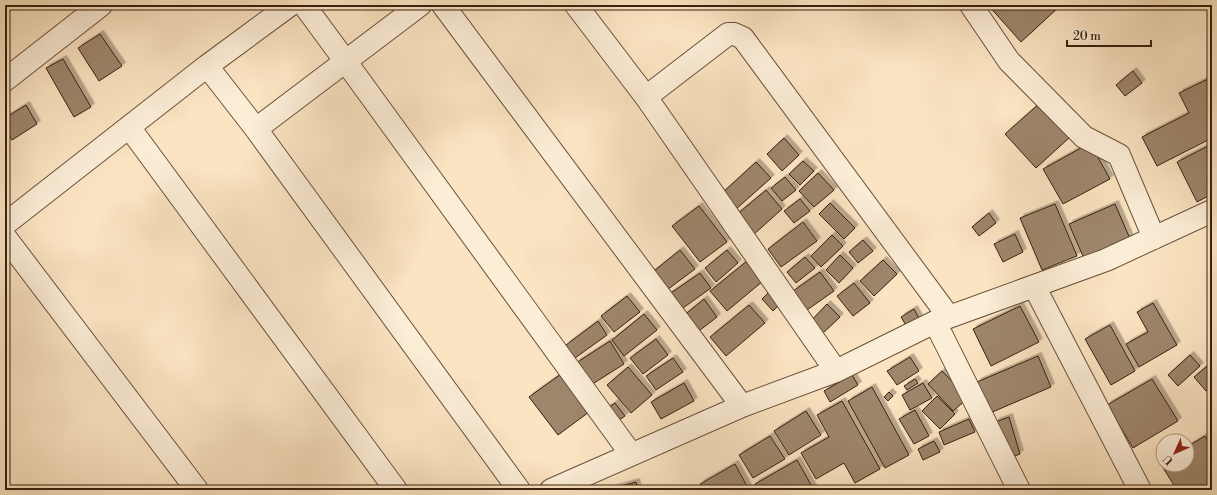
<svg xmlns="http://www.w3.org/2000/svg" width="1217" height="495" viewBox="0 0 1217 495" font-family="'Libre Bodoni',serif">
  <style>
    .building { fill: #9e866c; stroke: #39200e; filter: url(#shadow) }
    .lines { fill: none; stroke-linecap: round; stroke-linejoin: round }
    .minor-casing { stroke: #6a513b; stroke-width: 24 }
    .minor { stroke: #fcedd7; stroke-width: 22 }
  </style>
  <defs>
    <filter id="shadow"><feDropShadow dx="3.5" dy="-3.5" stdDeviation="0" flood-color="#0004"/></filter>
  </defs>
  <rect width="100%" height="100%" fill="#fbe4c2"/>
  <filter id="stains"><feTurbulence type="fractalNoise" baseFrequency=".005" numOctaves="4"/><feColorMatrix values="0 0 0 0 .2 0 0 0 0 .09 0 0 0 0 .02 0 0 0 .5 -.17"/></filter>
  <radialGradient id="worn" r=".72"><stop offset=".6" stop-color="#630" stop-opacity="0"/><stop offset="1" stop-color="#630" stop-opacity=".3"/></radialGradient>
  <path class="building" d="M988,5H1061L1021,42Z
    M100,34L122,66L99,81L78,48Z
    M63,59L91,107L74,117L46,68Z
    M1133,71L1142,83L1125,96L1116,85Z
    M1208,79L1212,87V138L1157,166L1142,137L1189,113L1179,93Z
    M1040,103L1070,137L1036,168L1005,134Z
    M26,105L37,124L12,140L5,129V118Z
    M784,138L799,155L782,171L767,154Z
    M1090,143L1110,179L1063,204L1043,169Z
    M1212,144V194L1197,202L1177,162Z
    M803,161L814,171L800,185L789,174Z
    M756,162L771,178L735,210L721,194Z
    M818,173L834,190L814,207L799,191Z
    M785,177L796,190L782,201L771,188Z
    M766,190L782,209L753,235L736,215Z
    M800,199L810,211L794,223L784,211Z
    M830,203L855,228L844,239L819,214Z
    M1055,204L1077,256L1042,270L1020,218Z
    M1115,204L1131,241L1085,261L1069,224Z
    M699,206L727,242L700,262L672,226Z
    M989,213L996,223L979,236L972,227Z
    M803,222L817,241L781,267L768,249Z
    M1015,234L1023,252L1003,262L994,244Z
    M832,235L843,246L821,267L811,256Z
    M863,240L873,251L858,263L849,252Z
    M680,250L695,269L663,293L649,275Z
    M727,250L738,263L716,282L705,268Z
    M840,255L853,268L839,283L826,270Z
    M805,257L815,268L796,283L787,272Z
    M883,260L897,274L874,296L860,281Z
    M747,261L763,281L727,311L710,291Z
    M820,272L834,291L807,310L793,291Z
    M700,273L711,288L676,313L665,297Z
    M854,283L870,303L853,316L837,296Z
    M770,291L781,303L773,311L762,299Z
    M627,296L640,312L614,332L601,316Z
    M704,299L717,317L695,334L682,317Z
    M1153,303L1177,345L1139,367L1126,344L1148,332L1137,312Z
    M827,304L840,317L822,334L810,322Z
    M749,305L765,323L726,356L710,337Z
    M1020,306L1039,342L991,366L973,329Z
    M914,309L920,320L907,327L901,317Z
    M644,314L657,330L624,356L612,340Z
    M598,321L607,335L575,358L566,345Z
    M1110,325L1135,371L1111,385L1085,339Z
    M656,339L668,355L643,374L630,358Z
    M610,341L624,364L591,385L576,363Z
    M1190,355L1200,366L1178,386L1168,375Z
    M1038,356L1051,387L990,413L977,382Z
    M910,357L919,371L897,385L887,371Z
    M673,358L683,372L656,390L646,376Z
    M1212,362V386L1206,391L1194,377Z
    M628,367L652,395L631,413L607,385Z
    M942,371L968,398L953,411L928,384Z
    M561,374L589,412L558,435L529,397Z
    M852,375L858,385L830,402L824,391Z
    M915,379L918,383L907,390L904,386Z
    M1152,379L1178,421L1133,448L1107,405Z
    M684,383L694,401L661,419L651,402Z
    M923,383L932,398L910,410L902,395Z
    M872,387L909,455L885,468L848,401Z
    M889,392L893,396L888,401L884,397Z
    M937,396L955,414L940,429L922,411Z
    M842,401L880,469L855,483L844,463L816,479L801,453L829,437L817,415Z
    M615,403L625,416L615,423L605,410Z
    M915,410L929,436L914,444L899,419Z
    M806,411L821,435L789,455L774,431Z
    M1009,417L1020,454L1007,459L995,422Z
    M969,419L975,432L944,445L939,432Z
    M1212,425V433L1208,427Z
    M770,436L785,459L753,478L739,455Z
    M1205,436L1212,448V485L1204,490H1177L1160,463L1163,462V465H1187V447Z
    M934,441L940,452L923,460L918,449Z
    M797,460L814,490H759L755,484Z
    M735,464L749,490H704L700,484Z
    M636,482L638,490H607Z"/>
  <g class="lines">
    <defs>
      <path id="minor" d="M304,5L346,62L631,454
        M443,5L742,406
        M576,5L646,97L836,371
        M971,5L1009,61L1084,137L1119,155L1154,238
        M207,66L256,129L519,490
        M5,80L101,5
        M646,97L728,34H734L743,38L949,317
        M129,127L396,490
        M256,129L420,5
        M5,224L207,66L290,5
        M5,237L197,490
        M1034,286L1140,490
        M935,322L1019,490
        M551,490L742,406L836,371L935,322L1106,260L1212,211"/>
    </defs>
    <use href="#minor" class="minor-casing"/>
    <use href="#minor" class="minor"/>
  </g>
  <rect width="1217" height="495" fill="none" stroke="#fbe4c2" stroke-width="20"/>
  <rect x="6" y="6" width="1205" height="483" fill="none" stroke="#39200e" stroke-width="2"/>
  <rect x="10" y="10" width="1197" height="475" fill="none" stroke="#39200e"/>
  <g transform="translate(1175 453) rotate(225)"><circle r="19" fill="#fcedd7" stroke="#ae9b87"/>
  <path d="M0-3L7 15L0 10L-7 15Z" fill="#8f2418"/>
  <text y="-6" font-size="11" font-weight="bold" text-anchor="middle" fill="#39200e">U</text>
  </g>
  <path d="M1067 40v6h84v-6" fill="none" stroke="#39200e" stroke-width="2"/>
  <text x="1073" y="40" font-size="12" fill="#39200e" stroke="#fcedd7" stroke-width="3" paint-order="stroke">20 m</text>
  <rect width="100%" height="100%" filter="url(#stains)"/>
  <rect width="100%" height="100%" fill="url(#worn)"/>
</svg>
